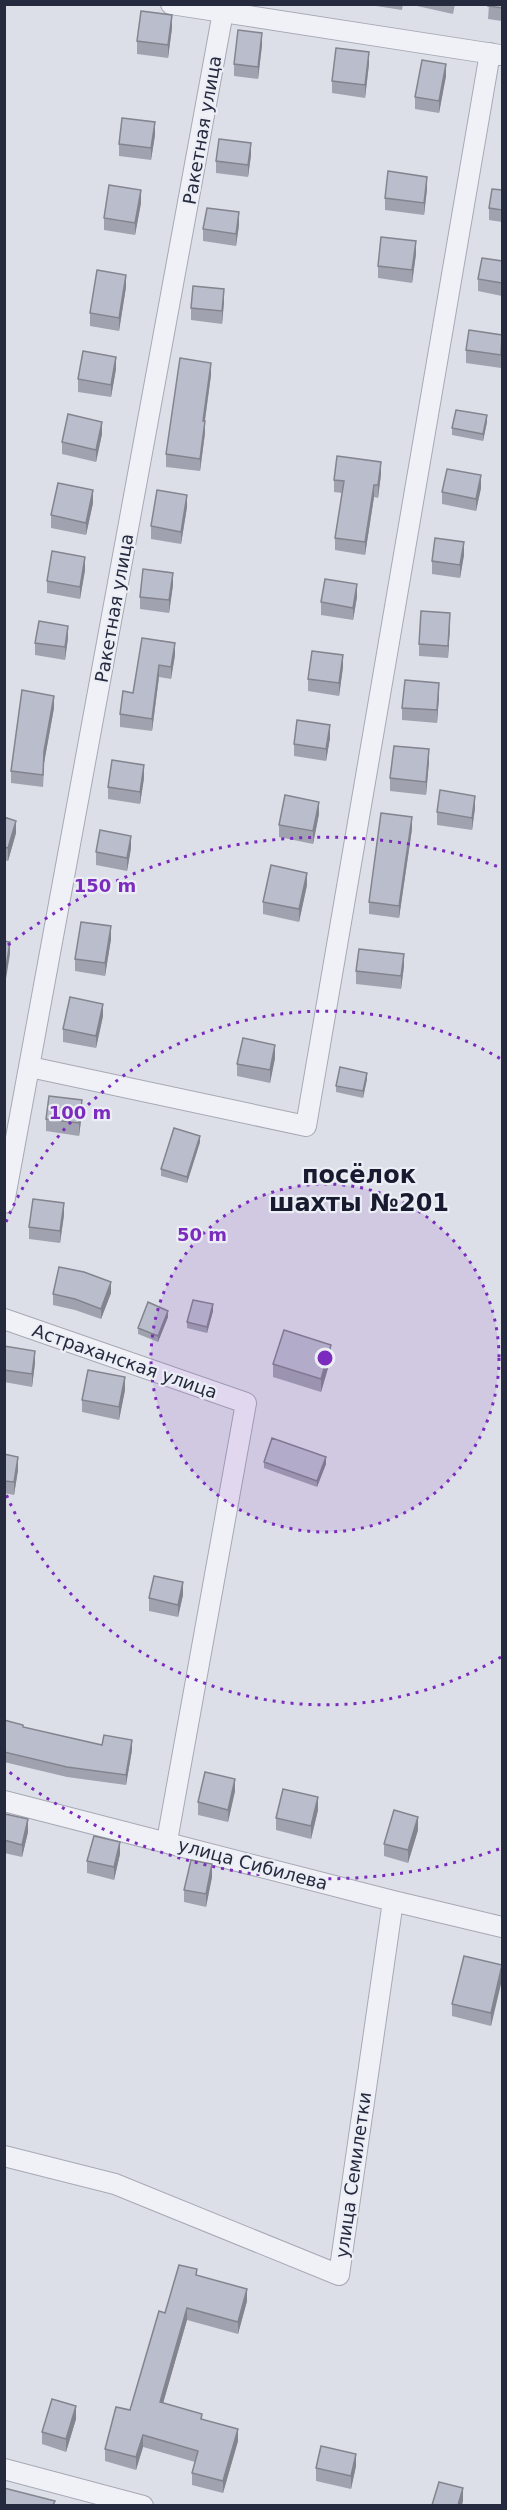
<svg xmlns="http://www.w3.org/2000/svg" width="507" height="2510" viewBox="0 0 507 2510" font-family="'DejaVu Sans',sans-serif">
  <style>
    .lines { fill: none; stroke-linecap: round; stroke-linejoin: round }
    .minor-casing { stroke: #a6a9b5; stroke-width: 22 }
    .minor { stroke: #f0f1f6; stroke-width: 20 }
    .wall { fill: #a0a3af }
    .shaded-wall { fill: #82848e }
    .building { fill: #babdcb; stroke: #82848e; stroke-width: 1.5 }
    .ring { fill: none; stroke: #7b2cbf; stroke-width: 3; stroke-dasharray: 3 6 }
    .labels { text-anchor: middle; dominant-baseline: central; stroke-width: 4.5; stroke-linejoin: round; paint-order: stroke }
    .street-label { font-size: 18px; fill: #252a3f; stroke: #eceef5 }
    .district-label { font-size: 24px; font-weight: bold; fill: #181b30; stroke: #eceef5 }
    .centre { fill: #7b2cbf; stroke: #eceef5; stroke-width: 3 }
    .ring-label { font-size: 18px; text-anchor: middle; font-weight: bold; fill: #7b2cbf; stroke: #eceef5; stroke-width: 4.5; stroke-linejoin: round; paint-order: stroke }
  </style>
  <rect width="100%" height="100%" fill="#dddfe8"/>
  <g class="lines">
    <defs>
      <path id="minor" d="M171,4L500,55
        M30,1067L306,1126L490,53
        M4,1203L223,12
        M4,1319L246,1403L167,1841
        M4,1801L393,1901L502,1927
        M4,2156L115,2184L339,2275L393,1901
        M4,2469L143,2506"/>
    </defs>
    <use href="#minor" class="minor-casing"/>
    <use href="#minor" class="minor"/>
  </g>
  <path class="wall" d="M376,4H403L402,10L376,6Z
    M408,4H455L453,14Z
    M489,4H502V21L488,19Z
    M172,28L168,58L137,54V41Z
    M262,45L258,79L234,76V64Z
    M369,64L365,98L332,93V81Z
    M446,76L439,113L415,109V97Z
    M155,135L151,160L119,156V144Z
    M251,155L248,177L216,173V161Z
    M427,189L424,215L385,210V198Z
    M502,190V222L489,220V208Z
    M141,203L135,235L104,230V218Z
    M239,225L236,246L203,241V229Z
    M416,254L412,283L378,278V266Z
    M502,261V296L478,291V279Z
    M126,287L119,331L90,326V313Z
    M224,302L222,324L191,320V308Z
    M502,335L501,368L466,363V350Z
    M116,369L111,397L78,392V379Z
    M211,375L205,421V433L200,471L166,467V454Z
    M487,422L483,441L452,435V428Z
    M102,434L96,462L62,454V442Z
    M381,474L378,498L374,497L365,555L335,550V538L342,493L334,492V480Z
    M481,488L476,511L442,504V492Z
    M93,503L86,535L51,528V515Z
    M187,507L181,544L151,539V526Z
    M464,555L460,578L432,574V561Z
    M85,570L80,599L47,593V581Z
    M173,585L169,613L140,609V597Z
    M357,597L353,620L321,615V602Z
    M450,625L448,658L419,656V644Z
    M68,638L65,660L35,655V643Z
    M142,638L175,655L171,679L159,677L152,731L120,727V714L133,693Z
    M343,667L339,696L308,691V679Z
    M439,696L437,723L402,720V708Z
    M54,708L44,763L43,787L11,783V771Z
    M330,738L326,761L294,756V744Z
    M429,762L426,795L390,791V778Z
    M144,778L140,804L108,799V787Z
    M475,808L472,830L437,825V812Z
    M319,814L313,844L279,837V825Z
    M4,817L16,833L8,861L4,860Z
    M412,829L399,918L369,914V902Z
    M131,848L127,871L96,865V852Z
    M307,885L299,922L263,914V902Z
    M111,939L105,976L75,971V959Z
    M404,966L401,989L356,984V971Z
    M103,1016L96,1048L63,1042V1029Z
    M275,1058L270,1083L237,1076V1064Z
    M367,1079L363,1098L336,1092V1086Z
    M82,1113L79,1136L46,1131V1119Z
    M200,1142L187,1183L161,1176V1169Z
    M64,1215L60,1243L29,1239V1227Z
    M111,1293L101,1319L75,1310L53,1305V1294Z
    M213,1311L207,1333L187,1328V1322Z
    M168,1317L158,1342L138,1334V1328Z
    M4,1346L35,1363L32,1387L4,1382Z
    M331,1358L321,1392L273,1377V1364Z
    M125,1390L119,1420L82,1412V1400Z
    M4,1454L18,1470L14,1495L4,1493Z
    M264,1462L326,1464L317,1487L264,1468Z
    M183,1595L178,1617L149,1611V1598Z
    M4,1720L23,1727L102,1745L132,1750L126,1785L67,1777L4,1762Z
    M235,1791L228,1822L198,1815V1802Z
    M318,1810L311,1839L276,1830V1818Z
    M4,1816L28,1832L22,1857L4,1853Z
    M418,1830L408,1863L384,1856V1844Z
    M120,1854L114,1880L87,1873V1861Z
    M212,1877L206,1907L184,1902V1890Z
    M502,1965L491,2026L452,2016V2004Z
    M197,2275L247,2301L238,2334L187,2320L163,2403L202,2420L238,2441L223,2493L192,2485V2473L195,2462L143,2447L136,2470L105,2461V2449L130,2410L165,2313Z
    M76,2419L66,2452L42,2444V2432Z
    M356,2466L351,2489L316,2481V2468Z"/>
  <path class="shaded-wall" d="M172,15V28L168,58V45Z
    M262,33V45L258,79V67Z
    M369,52V64L365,98V85Z
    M446,64V76L439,113V101Z
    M155,122V135L151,160V148Z
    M251,143V155L248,177V165Z
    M427,177V189L424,215V203Z
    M141,190V203L135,235V223Z
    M239,212V225L236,246V234Z
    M416,241V254L412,283V270Z
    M126,275V287L119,331V318Z
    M224,289V302L222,324V311Z
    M502,345V358L501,368V355Z
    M116,357V369L111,397V385Z
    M211,363V375L203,433V421Z
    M487,415V422L483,441V434Z
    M205,421V433L200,471V459Z
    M102,422V434L96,462V450Z
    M381,462V474L378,498V485Z
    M481,475V488L476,511V499Z
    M374,485V497L365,555V542Z
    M93,490V503L86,535V523Z
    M187,495V507L181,544V532Z
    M464,542V555L460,578V565Z
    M85,557V570L80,599V587Z
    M173,573V585L169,613V600Z
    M357,584V597L353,620V608Z
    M450,613V625L448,658V646Z
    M68,626V638L65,660V647Z
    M175,643V655L171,679V667Z
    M343,655V667L339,696V683Z
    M159,665V677L152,731V719Z
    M439,683V696L437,723V710Z
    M54,696V708L44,763L43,787L44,751Z
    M330,725V738L326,761V749Z
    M429,749V762L426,795V782Z
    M144,765V778L140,804V792Z
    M475,796V808L472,830V818Z
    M319,802V814L313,844V831Z
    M412,817V829L399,918V906Z
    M16,821V833L8,861V848Z
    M131,836V848L127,871V858Z
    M307,873V885L299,922V909Z
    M111,926V939L105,976V963Z
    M10,942V954L4,991V979Z
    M404,954V966L401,989V976Z
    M103,1004V1016L96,1048V1036Z
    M275,1045V1058L270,1083V1070Z
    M367,1073V1079L363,1098V1091Z
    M82,1100V1113L79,1136V1123Z
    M200,1136V1142L187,1183V1177Z
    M64,1203V1215L60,1243V1231Z
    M111,1282V1293L101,1319V1309Z
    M213,1304V1311L207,1333V1327Z
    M168,1311V1317L158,1342V1336Z
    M331,1345V1358L321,1392V1379Z
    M35,1351V1363L32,1387V1374Z
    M125,1377V1390L119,1420V1407Z
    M18,1457V1470L14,1495V1482Z
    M326,1457V1464L317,1487V1481Z
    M183,1582V1595L178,1617V1605Z
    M132,1740V1750L126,1785V1775Z
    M235,1779V1791L228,1822V1810Z
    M318,1797V1810L311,1839V1826Z
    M418,1817V1830L408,1863V1850Z
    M28,1819V1832L22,1857V1845Z
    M120,1842V1854L114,1880V1867Z
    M212,1864V1877L206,1907V1894Z
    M502,1967V1980L491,2026V2013Z
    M247,2289V2301L238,2334V2322Z
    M187,2308V2320L160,2414V2402Z
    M76,2406V2419L66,2452V2439Z
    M238,2429V2441L223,2493V2481Z
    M143,2435V2447L136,2470V2457Z
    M356,2454V2466L351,2489V2476Z
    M463,2488V2501L462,2505H458Z"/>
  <path class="building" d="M489,4H502V8L488,6Z
    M141,11L172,15L168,45L137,41Z
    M238,30L262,33L258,67L234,64Z
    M336,48L369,52L365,85L332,81Z
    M422,60L446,64L439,101L415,97Z
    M122,118L155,122L151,148L119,144Z
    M219,139L251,143L248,165L216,161Z
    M388,171L427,177L424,203L385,198Z
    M109,185L141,190L135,223L104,218Z
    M492,189L502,190V210L489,208Z
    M207,208L239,212L236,234L203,229Z
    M381,237L416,241L412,270L378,266Z
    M482,258L502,261V283L478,279Z
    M97,270L126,275L119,318L90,313Z
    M193,286L224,289L222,311L191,308Z
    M469,330L502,335L501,355L466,350Z
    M83,351L116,357L111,385L78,379Z
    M180,358L211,363L203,421H205L200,459L166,454Z
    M456,410L487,415L483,434L452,428Z
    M68,414L102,422L96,450L62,442Z
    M337,456L381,462L378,485H374L365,542L335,538L344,481L334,480Z
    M447,469L481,475L476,499L442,492Z
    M58,483L93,490L86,523L51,515Z
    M157,490L187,495L181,532L151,526Z
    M435,538L464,542L460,565L432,561Z
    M52,551L85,557L80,587L47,581Z
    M143,569L173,573L169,600L140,597Z
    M325,579L357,584L353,608L321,602Z
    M421,611L450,613L448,646L419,644Z
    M39,621L68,626L65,647L35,643Z
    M142,638L175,643L171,667L159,665L152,719L120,714L123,691L133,693Z
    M312,651L343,655L339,683L308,679Z
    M405,680L439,683L437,710L402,708Z
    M22,690L54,696L44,751L43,775L11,771Z
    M297,720L330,725L326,749L294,744Z
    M394,746L429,749L426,782L390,778Z
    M112,760L144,765L140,792L108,787Z
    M440,790L475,796L472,818L437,812Z
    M285,795L319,802L313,831L279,825Z
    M381,813L412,817L399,906L369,902Z
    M4,817L16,821L8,848L4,847Z
    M100,830L131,836L127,858L96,852Z
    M271,865L307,873L299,909L263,902Z
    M81,922L111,926L105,963L75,959Z
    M4,941L10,942L4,979Z
    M359,949L404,954L401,976L356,971Z
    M70,997L103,1004L96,1036L63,1029Z
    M243,1038L275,1045L270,1070L237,1064Z
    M340,1067L367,1073L363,1091L336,1086Z
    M49,1096L82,1100L79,1123L46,1119Z
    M174,1128L200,1136L187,1177L161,1169Z
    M33,1199L64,1203L60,1231L29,1227Z
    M59,1267L84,1272L111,1282L101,1309L75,1299L53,1294Z
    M193,1300L213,1304L207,1327L187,1322Z
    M148,1302L168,1311L158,1336L138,1328Z
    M284,1330L331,1345L321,1379L273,1364Z
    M4,1346L35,1351L32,1374L4,1370Z
    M88,1370L125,1377L119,1407L82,1400Z
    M272,1438L326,1457L317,1481L264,1462Z
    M4,1454L18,1457L14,1482L4,1481Z
    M154,1576L183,1582L178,1605L149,1598Z
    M4,1720L23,1725V1727L102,1745L104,1735L132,1740L126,1775L67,1767L4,1752Z
    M205,1772L235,1779L228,1810L198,1802Z
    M283,1789L318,1797L311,1826L276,1818Z
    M394,1810L418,1817L408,1850L384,1844Z
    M5,1814L28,1819L22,1845L4,1840Z
    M94,1836L120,1842L114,1867L87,1861Z
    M191,1860L212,1864L206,1894L184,1890Z
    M464,1956L502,1965L491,2013L452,2004Z
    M179,2265L197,2269L196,2275L247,2289L238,2322L187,2308L160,2402L202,2414L201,2419L238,2429L223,2481L192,2473L198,2451L143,2435L136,2457L105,2449L116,2407L130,2410L159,2311L165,2313Z
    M52,2399L76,2406L66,2439L42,2432Z
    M321,2446L356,2454L351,2476L316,2468Z
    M439,2482L463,2488L458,2505H432Z
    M4,2488L55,2501L53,2505H4Z"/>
  <circle cx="325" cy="1358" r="174" fill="#7b2cbf" fill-opacity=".12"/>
  <g class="ring">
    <circle cx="325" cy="1358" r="174"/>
    <path d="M501 1657A347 347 0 0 1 6 1494M6 1222A347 347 0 0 1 501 1059"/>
    <path d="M499 1849A521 521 0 0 1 8 1771M8 945A521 521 0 0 1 499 867"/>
  </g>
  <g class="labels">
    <g class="street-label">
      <text transform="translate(202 130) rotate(-80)">Ракетная улица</text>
      <text transform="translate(114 608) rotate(-80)">Ракетная улица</text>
      <text transform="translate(125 1361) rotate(19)">Астраханская улица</text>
      <text transform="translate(253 1864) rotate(15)">улица Сибилева</text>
      <text transform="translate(353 2175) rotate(-82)">улица Семилетки</text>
    </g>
    <g class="district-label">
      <text x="359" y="1175">посёлок<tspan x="359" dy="28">шахты №201</tspan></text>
    </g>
  </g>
  <circle cx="325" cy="1358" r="9" class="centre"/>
  <g class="ring-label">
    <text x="105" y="892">150 m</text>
    <text x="80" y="1119">100 m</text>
    <text x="202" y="1241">50 m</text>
  </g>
  <rect width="507" height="2510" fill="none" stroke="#252a3f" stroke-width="12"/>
</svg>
